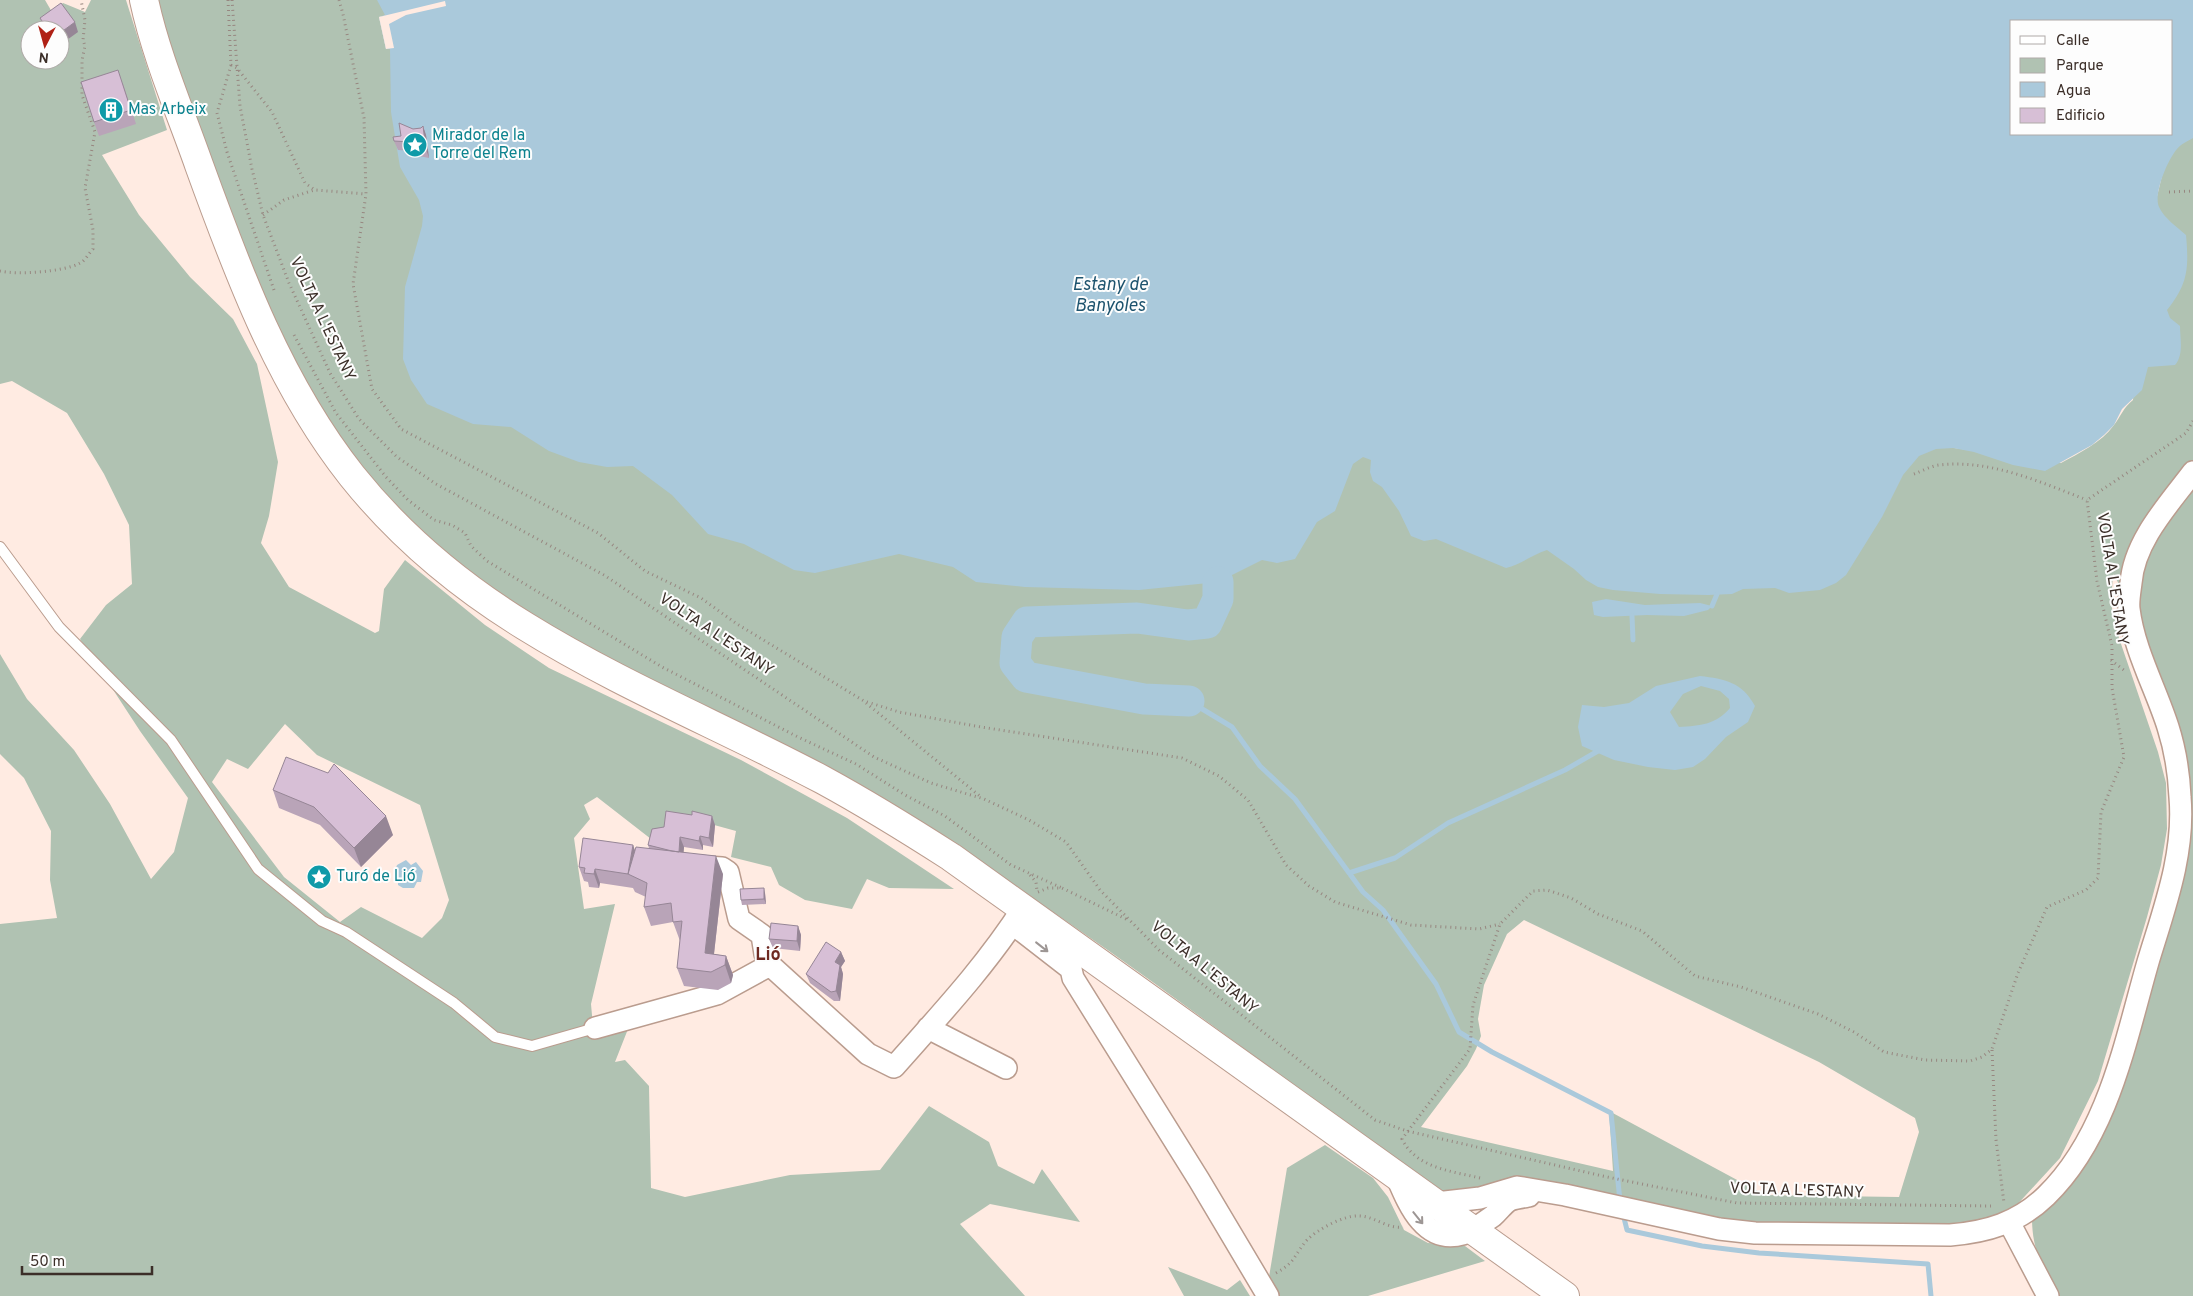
<svg xmlns="http://www.w3.org/2000/svg" width="2193" height="1296" viewBox="0 0 2193 1296" font-family="Overpass,sans-serif">
  <style>
    .green { fill: #b0c2b2; fill-rule: evenodd }
    .water { fill: #aac9db; fill-rule: evenodd }
    .pier { fill: #ffebe2 }
    .lines { fill: none; stroke-linecap: round; stroke-linejoin: round }
    .stream { stroke: #aac9db; stroke-width: 5 }
    .river { stroke: #aac9db; stroke-width: 31 }
    .lane-casing { stroke: #ba9c8e; stroke-width: 12 }
    .street-casing { stroke: #ba9c8e; stroke-width: 24 }
    .secondary-casing { stroke: #ba9c8e; stroke-width: 30 }
    .path { stroke: #978780; stroke-width: 3; stroke-dasharray: 1 4; stroke-linecap: butt }
    .lane { stroke: #fff; stroke-width: 10 }
    .street { stroke: #fff; stroke-width: 21 }
    .secondary { stroke: #fff; stroke-width: 28 }
    .wall { fill: #b9a4b8 }
    .shaded-wall { fill: #968696 }
    .building { fill: #d7bfd6; stroke: #968696 }
    .oneway { stroke: #9d9694 }
    .labels { text-anchor: middle; dominant-baseline: central; stroke-width: 4; stroke-linejoin: round; paint-order: stroke }
    .culture-label { font-size: 16px; fill: #0d838f; stroke: #fdfdfd; text-anchor: start }
    .street-label { font-size: 16px; fill: #3b2e28; stroke: #fdfdfd }
    .water-label { font-size: 18px; font-style: italic; fill: #1d536e; stroke: #fdfdfd }
    .neighbourhood-label { font-size: 18px; font-weight: bold; fill: #6e2921; stroke: #fdfdfd }
  </style>
  <rect width="100%" height="100%" fill="#ffebe2"/>
  <path class="green" d="M0,0H45L52,12L63,3L85,12L91,0H126L167,130L102,155L139,215L190,277L233,319L257,364L278,462L269,516L261,543L289,587L375,633L379,631L384,589L405,560L485,625L549,668L741,760L847,818L954,889L889,888L867,879L852,909L805,900L779,885L771,867L731,857L736,831L696,820L667,836L651,839L597,797L584,805L590,819L574,838L584,909L615,904L591,1004L594,1038L628,1029L615,1062L625,1060L649,1086L651,1188L685,1197L790,1175L880,1170L929,1106L989,1142L998,1166L1034,1184L1042,1169L1080,1222L990,1204L960,1224L1025,1296H0V924L57,918L50,880L51,831L24,778L0,754V654L27,699L74,750L110,804L151,879L174,852L188,798L140,731L80,639L106,605L132,584L129,525L104,474L84,441L67,413L12,381L0,384ZM30,30H60V60H30ZM285,724L317,755L420,805L449,900L442,918L422,938L361,907L340,922L284,877L212,782L227,759L248,769Z
    M157,0H439L438,3L379,17L386,49L393,48L463,81L405,318L404,343L1352,453L1919,443L2061,463C2079,453 2101,443 2114,425C2121,416 2123,408 2133,400L2148,234L2172,134L2193,123V1296H2058C2043,1269 2033,1253 2032,1221L2055,1202L2073,1180L2187,839L2134,609L2113,574L2111,604L2119,638L2158,752L2166,783L2167,829L2161,865L2147,917L2098,1081L2060,1158L2014,1208L1981,1221L1948,1226L1761,1225L1477,1192L1444,1194C1297,1090 1155,979 1005,880C949,843 891,807 834,772C803,753 769,738 737,722C617,662 492,607 398,509C306,414 257,287 213,165C193,110 173,56 157,0ZM1524,920L1819,1062L1915,1118L1919,1132L1899,1197L1765,1195L1609,1111L1613,1171L1421,1127L1467,1066L1476,1049L1481,1036L1478,1019L1484,985L1507,934Z
    M1325,1145L1373,1178L1388,1197L1404,1230L1428,1243L1465,1246L1485,1261L1368,1296H1280L1269,1277L1287,1168Z
    M1168,1267L1227,1290L1240,1280L1250,1296H1184Z"/>
  <path class="water" d="M377,0H2193V138C2188,141 2181,144 2177,149C2168,159 2153,194 2159,207C2164,218 2177,227 2186,235C2189,268 2188,284 2167,310L2170,318L2180,326C2180,338 2184,355 2175,365L2148,367L2142,390L2122,409L2114,425L2104,435L2092,445L2045,471L2013,465L1974,452L1953,448L1936,449L1919,456L1903,475L1882,517L1846,575L1836,583L1820,590L1789,593L1775,588L1743,589L1732,594L1708,595L1660,594L1613,590L1598,587L1586,580L1574,569L1547,550C1532,555 1521,564 1506,568L1436,539L1424,541L1411,536L1399,511L1382,487L1373,481L1370,472L1371,460L1363,457L1353,464L1335,511L1317,522L1295,559L1277,563L1262,560L1218,582L1139,590L1025,587L976,582L953,567L899,554L815,573L794,570L744,544L708,534L672,495L633,466L607,467L579,462L549,451L511,427L473,424L427,404L411,380L403,359L405,287L422,226L423,216L419,200L400,167L391,112L390,49H386L379,17L385,15ZM2012,21H2172V134H2012Z
    M1606,599L1645,605L1700,603L1712,606L1708,610L1684,616L1647,615L1603,617L1594,615L1592,602Z
    M1700,676C1725,679 1742,682 1755,706L1748,722L1726,737L1705,759L1693,767L1675,770L1648,767L1614,760L1582,746L1578,727L1582,705L1604,707L1629,703L1656,686ZM1701,686L1720,691L1729,699L1730,708C1717,724 1700,726 1679,727L1670,712L1683,694Z
    M406,860L411,865L416,862L423,871L421,882H417L414,888H403L398,885V877L394,874L397,865Z"/>
  <path class="pier" d="M445,1L446,6L406,15L389,24L394,48L386,49L379,17Z"/>
  <g class="lines">
    <path class="stream" d="M1712,606L1717,594
      M1632,616L1633,640
      M1189,701L1232,727L1260,766L1295,799L1363,892L1383,910L1436,984L1459,1032L1492,1052L1611,1113L1620,1201
      M1349,873L1395,858L1448,823L1565,770L1598,751
      M1623,1214L1627,1230L1702,1246L1759,1253L1928,1264L1931,1296"/>
    <path class="river" d="M1189,701L1144,699L1026,677L1015,663L1017,637L1027,622L1137,618L1188,625L1207,623L1218,599V582"/>
    <defs>
      <path id="lane" d="M0,547L59,627L171,740L258,869L322,921L346,932L454,1003L495,1037L532,1046L595,1028"/>
      <path id="street" d="M691,866L722,868L728,872L739,919L762,935L765,954L770,965L868,1054L894,1067C939,1016 986,966 1023,908
        M1013,924L1071,969
        M1072,943L1071,969L1073,978L1199,1180L1268,1296
        M595,1028L717,994L770,965
        M928,1028L1006,1068
        M1396,1175C1408,1203 1424,1245 1463,1234C1473,1231 1484,1222 1493,1216C1499,1211 1503,1204 1510,1200C1515,1198 1523,1197 1529,1196
        M1436,1203L1480,1198L1517,1187L1565,1195L1719,1229L1755,1233L1950,1235C1987,1232 2018,1223 2046,1196C2108,1136 2125,1042 2148,962C2164,909 2185,854 2180,797C2179,775 2175,749 2168,727C2156,689 2134,650 2129,609C2128,601 2130,591 2131,583C2134,541 2169,504 2193,472
        M2009,1222L2048,1296"/>
      <path id="secondary" d="M144,0C156,56 180,111 199,165C238,273 280,385 352,476C400,536 460,586 525,626C620,685 725,728 823,780C867,804 909,830 951,857L1565,1296"/>
    </defs>
    <use href="#lane" class="lane-casing"/>
    <use href="#street" class="street-casing"/>
    <use href="#secondary" class="secondary-casing"/>
    <path class="path" d="M228,0L231,65L237,68L272,112L305,183L315,190L366,194
      M232,0L240,106L252,169L263,215L289,283L330,373L359,419L397,457L436,484L604,575L874,757L931,783L984,799L1029,820L1066,842L1100,890L1159,950L1375,1120L1407,1131L1607,1177L1737,1203L1991,1206
      M339,0L343,14L364,118L366,194L353,284L372,389L401,429L598,533L645,571L701,598L737,624L864,701L899,712L981,727L1182,758L1219,776L1248,800L1286,865L1309,886L1335,902L1411,925L1479,929L1500,924
      M231,65L217,113L227,152L275,293
      M2169,192L2193,191
      M263,215L284,200L314,190
      M0,271C17,275 64,272 80,263C85,261 89,253 93,249V230L85,188L95,132L82,95V60L85,46L83,40L85,20L81,0
      M294,335L336,413L386,477L408,500L434,520L452,525L465,533L471,546L487,561L662,667L798,737L856,764L905,795L945,816L1011,865L1062,888
      M1914,474C1922,471 1931,466 1939,465C1990,459 2040,482 2087,500
      M2111,660L2125,671
      M866,703L981,797
      M1030,875L1036,882L1037,891
      M1038,892L1048,888H1062L1128,920
      M1992,1050L1996,1140L2004,1203
      M1480,1178C1451,1171 1416,1168 1402,1139L1470,1049L1473,1005L1500,924L1533,891L1547,890L1571,898L1598,914L1642,931L1695,976L1741,987L1818,1014L1854,1032L1884,1052L1925,1060L1970,1061L1982,1057L1992,1049L2018,973L2047,907L2086,890L2098,878L2101,812L2124,757L2112,688V646L2097,581L2087,500L2186,433L2193,421
      M1276,1273C1296,1262 1294,1255 1307,1240C1318,1229 1344,1215 1359,1216C1374,1216 1387,1229 1403,1227"/>
    <use href="#lane" class="lane"/>
    <use href="#street" class="street"/>
    <use href="#secondary" class="secondary"/>
  </g>
  <path class="wall" d="M40,18L78,32L60,30H45Z
    M123,84L136,124L99,136L94,122Z
    M423,126L426,135L429,158L419,156L414,151L398,150L394,141L413,129L421,128Z
    M273,790L393,835L361,867L320,825L279,808Z
    M692,815L712,816L715,825L713,847L703,845V850L684,847L683,852L723,874L714,954L726,956L733,975L731,983L718,990L684,986L677,968L680,941L673,922L651,926L644,907L646,897L635,892L633,888L600,883L599,888L589,887L588,882L584,881L579,867L633,845L635,851L649,848L648,845L664,827Z
    M765,893L766,904L742,905L741,900Z
    M798,926L801,935L800,951L773,948L769,939Z
    M841,952L845,961L841,967L843,974L840,1001H834L810,983L806,974Z"/>
  <path class="shaded-wall" d="M75,22L78,32L60,45V33Z
    M423,126L426,135L429,158L426,149Z
    M386,816L393,835L361,867L354,848Z
    M712,816L715,825L713,847L709,838Z
    M700,836L703,845V850L699,841Z
    M680,837L684,847L683,862L679,852Z
    M633,845L638,859L628,874Z
    M716,856L723,874L712,971L705,953Z
    M595,869L600,883L599,888L594,874Z
    M764,888L765,893L766,904L764,899Z
    M798,926L801,935L800,951L797,941Z
    M841,952L845,961L841,967L843,974L840,1001L836,991L835,962Z
    M726,956L733,975L731,983L725,965Z"/>
  <path class="building" d="M61,3L75,22L60,33V30H48L40,18Z
    M118,70L131,110L94,122L81,82Z
    M399,123L413,129L421,128L423,126L426,149L415,147L411,142L394,141L393,137L401,136Z
    M286,757L328,773L334,764L386,816L354,848L314,807L273,790Z
    M666,811L692,815V811L712,816L709,838L700,836L699,841L680,837L679,852L672,851L648,845L652,829L664,827Z
    M583,838L633,845L628,874L595,869L594,874L584,873L585,868L579,867Z
    M636,847L716,856L705,953L726,956L725,965L711,972L677,968L682,921L673,922L671,903L644,907L647,883L628,874Z
    M764,888V899L741,900L740,889Z
    M771,923L798,926L797,941L769,939Z
    M826,942L841,952L835,962L840,965L836,991L831,992L806,974Z"/>
  <defs><path id="oneway-shaft" d="M-6 0H5M1.5-3L5.5 0L1.5 3" fill="none" stroke-width="1.6" stroke-linecap="round" stroke-linejoin="round" transform="scale(1.25)"/></defs>
  <g class="oneway">
    <use href="#oneway-shaft" transform="translate(1042 947) rotate(38)"/>
    <use href="#oneway-shaft" transform="translate(1418 1218) rotate(51)"/>
  </g>
  <defs>
    <symbol id="building-disc" viewBox="-11 -11 22 22"><circle r="9.5" fill="#0f9aa8" stroke="#fdfdfd"/><path d="M-4-6H4V6H1V3H-1V6H-4ZM-2.5-4.3h1.7v1.8h-1.7ZM.8-4.3h1.7v1.8H.8ZM-2.5-1h1.7V.8h-1.7ZM.8-1h1.7V.8H.8Z" fill="#fff"/></symbol>
    <symbol id="sight-disc" viewBox="-11 -11 22 22"><circle r="9.5" fill="#0f9aa8" stroke="#fdfdfd"/><path d="M0-6L1.8-2.2L6-1.7L2.9 1.2L3.7 5.4L0 3.3L-3.7 5.4L-2.9 1.2L-6-1.7L-1.8-2.2Z" fill="#fff"/></symbol>
  </defs>
  <g fill-rule="evenodd">
    <use href="#building-disc" x="97" y="96" width="28" height="28"/>
    <use href="#sight-disc" x="401" y="131" width="28" height="28"/>
    <use href="#sight-disc" x="305" y="863" width="28" height="28"/>
  </g>
  <g class="labels">
    <g class="culture-label">
      <text x="128" y="110">Mas Arbeix</text>
      <text x="432" y="136">Mirador de la<tspan x="432" dy="18">Torre del Rem</tspan></text>
      <text x="336" y="877">Turó de Lió</text>
    </g>
    <g class="street-label">
      <text transform="translate(322 319) rotate(65)">VOLTA A L'ESTANY</text>
      <text transform="translate(2112 579) rotate(81)">VOLTA A L'ESTANY</text>
      <text transform="translate(716 635) rotate(34)">VOLTA A L'ESTANY</text>
      <text transform="translate(1204 968) rotate(40)">VOLTA A L'ESTANY</text>
      <text transform="translate(1797 1191) rotate(2)">VOLTA A L'ESTANY</text>
    </g>
    <g class="water-label">
      <text x="1110" y="285">Estany de<tspan x="1110" dy="21">Banyoles</tspan></text>
    </g>
    <g class="neighbourhood-label">
      <text x="768" y="955">Lió</text>
    </g>
  </g>
  <rect x="2010" y="20" width="162" height="115" fill="#fdfdfd" stroke="#afaaa8"/>
  <rect x="2020" y="36" width="25" height="8" fill="#ffffff" stroke="#afaaa8"/>
  <text x="2056" y="45" font-size="15" fill="#3b2e28">Calle</text>
  <rect x="2020" y="58" width="25" height="15" fill="#b0c2b2" stroke="#afaaa8"/>
  <text x="2056" y="70" font-size="15" fill="#3b2e28">Parque</text>
  <rect x="2020" y="82" width="25" height="15" fill="#aac9db" stroke="#afaaa8"/>
  <text x="2056" y="95" font-size="15" fill="#3b2e28">Agua</text>
  <rect x="2020" y="108" width="25" height="15" fill="#d7bfd6" stroke="#afaaa8"/>
  <text x="2056" y="120" font-size="15" fill="#3b2e28">Edificio</text>
  <g transform="translate(45 45) rotate(186)"><circle r="24" fill="#fdfdfd" stroke="#afaaa8"/>
  <path d="M0-4L9 19L0 12L-9 19Z" fill="#b02116"/>
  <text y="-8" font-size="14" font-weight="bold" text-anchor="middle" fill="#3b2e28">N</text>
  </g>
  <path d="M22 1266v8h130v-8" fill="none" stroke="#3b2e28" stroke-width="2.5"/>
  <text x="30" y="1266" font-size="15" fill="#3b2e28" stroke="#fdfdfd" stroke-width="4" paint-order="stroke">50 m</text>
</svg>
